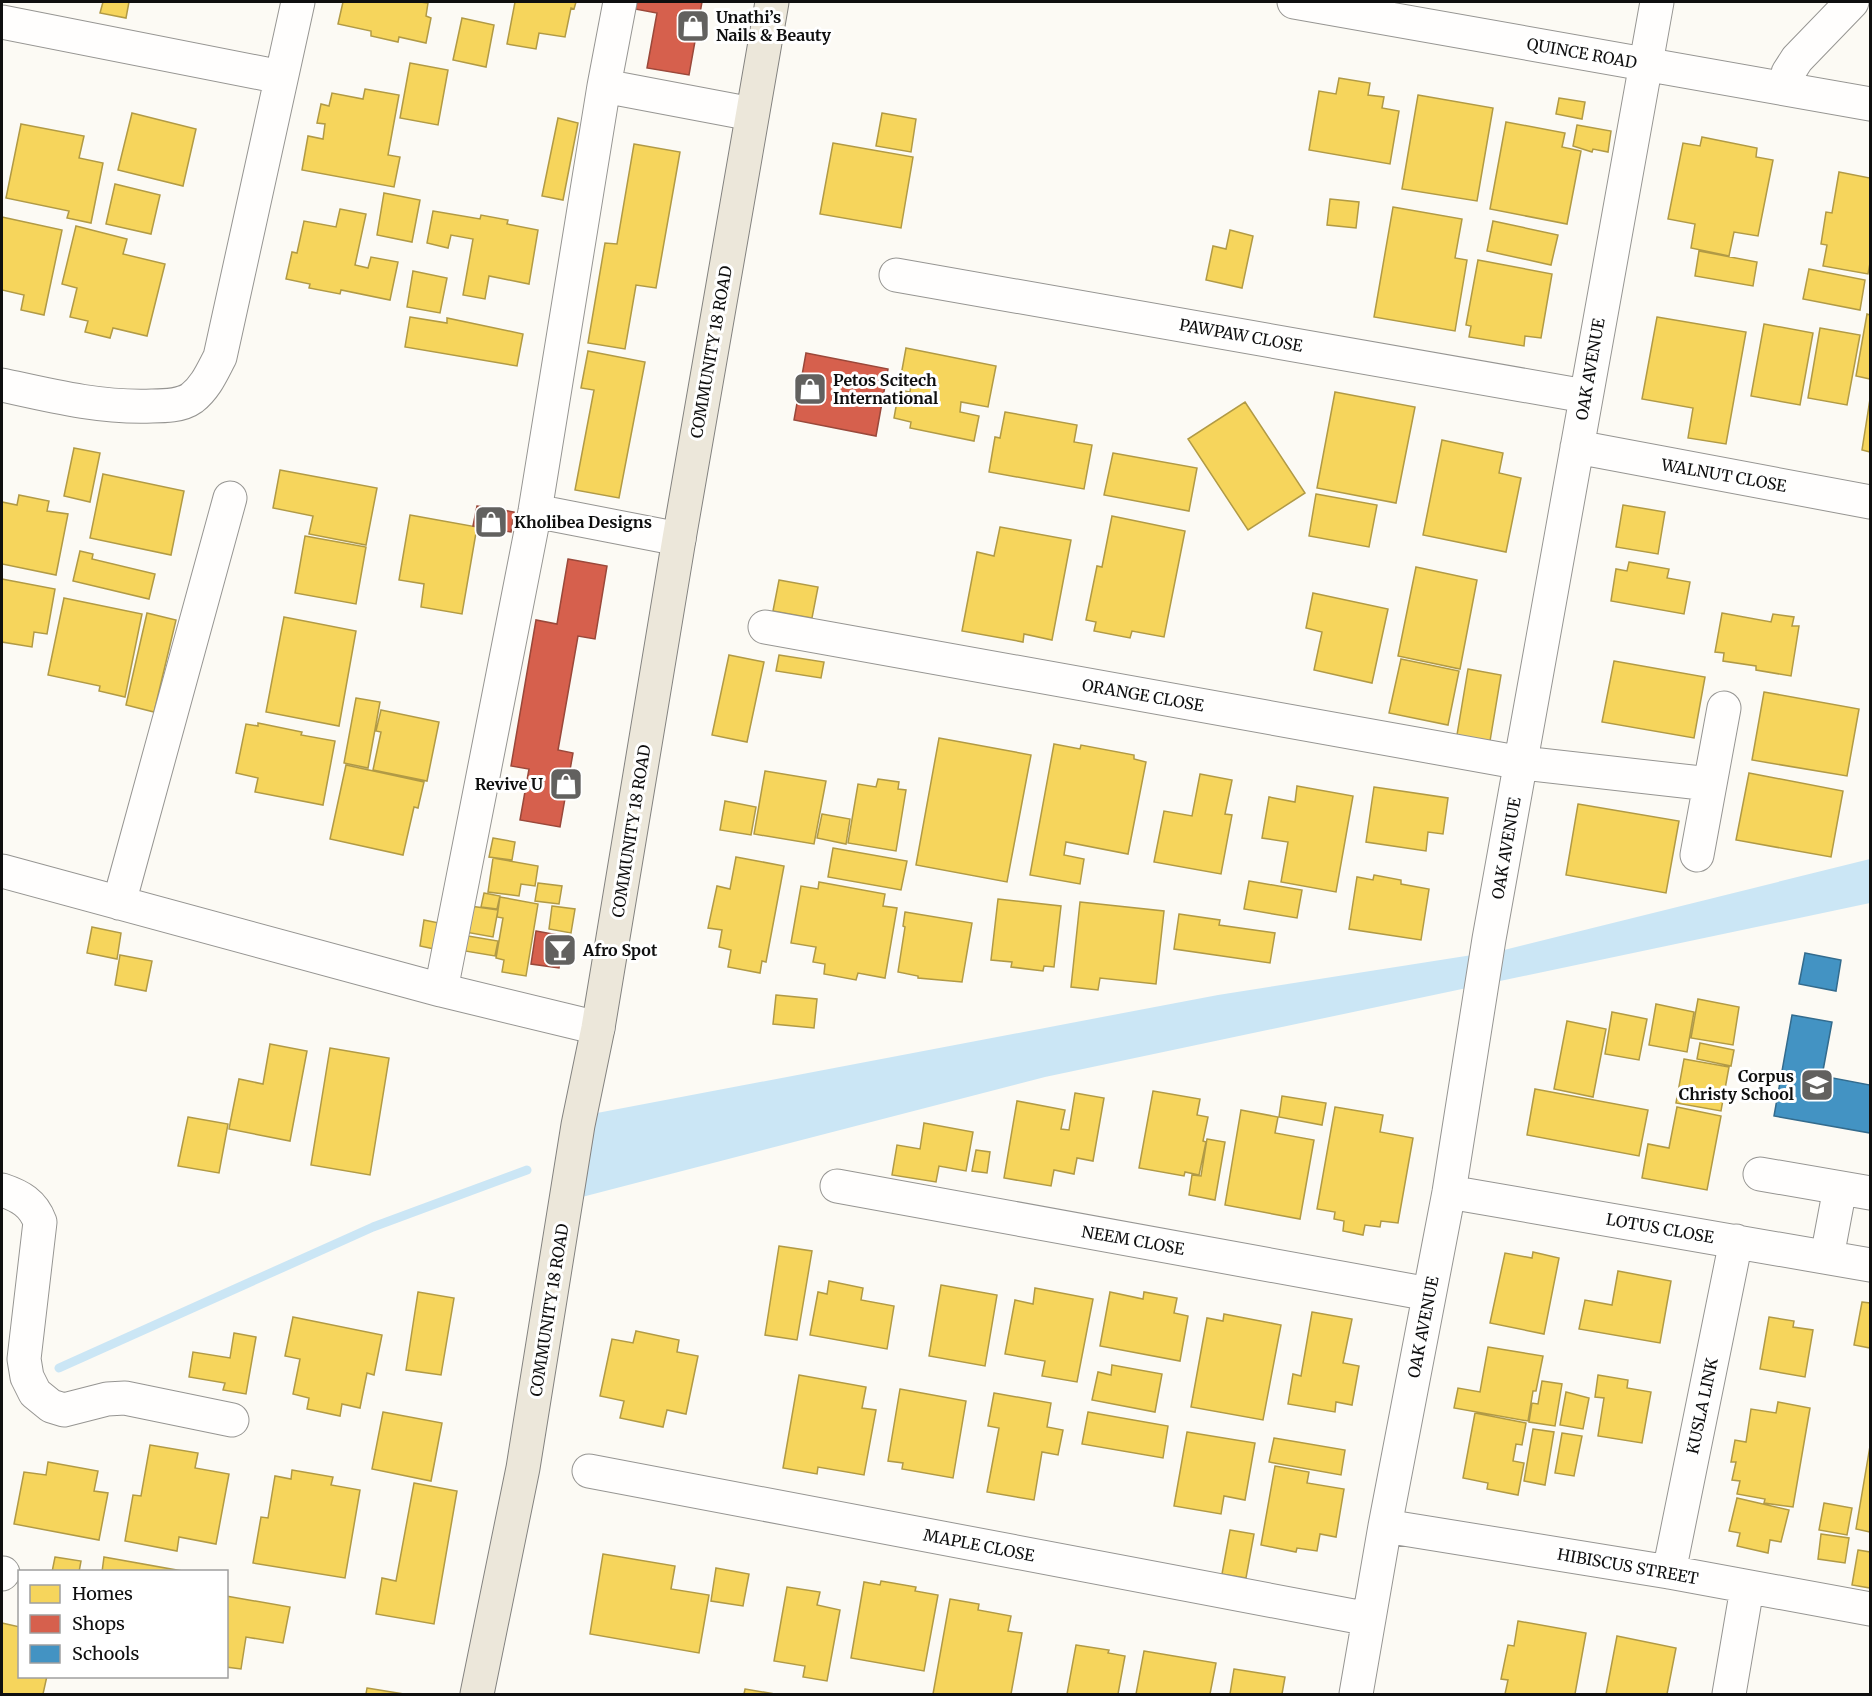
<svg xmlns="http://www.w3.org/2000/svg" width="1872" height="1696" viewBox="0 0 1872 1696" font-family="Merriweather,serif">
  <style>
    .water { fill: #cbe6f5 }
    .homes { fill: #f6d55c; stroke: #b19a45; stroke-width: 1.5 }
    .shops { fill: #d6604d; stroke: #9a483a; stroke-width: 1.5 }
    .schools { fill: #4393c3; stroke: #336b8d; stroke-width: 1.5 }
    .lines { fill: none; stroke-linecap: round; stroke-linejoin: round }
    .stream { stroke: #cbe6f5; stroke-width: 9 }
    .minor-casing { stroke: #969592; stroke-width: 35 }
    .major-casing { stroke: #83827f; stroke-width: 35 }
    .minor { stroke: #fffefd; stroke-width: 33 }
    .major { stroke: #ece7da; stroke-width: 33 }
    .labels { text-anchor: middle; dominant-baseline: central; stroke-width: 6; stroke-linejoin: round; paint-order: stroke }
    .poi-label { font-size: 16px; font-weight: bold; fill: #0f0f0f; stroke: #fff; text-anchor: start }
    .street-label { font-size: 16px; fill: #0f0f0f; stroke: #fff }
  </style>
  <rect width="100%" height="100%" fill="#fcfaf4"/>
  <path class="water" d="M1870,859V903L1045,1077L582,1197L597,1113L1218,995L1504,950Z"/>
  <path class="homes" d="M103,2H129L126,18L100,13Z
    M343,2H420L428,3L426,16L431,18L426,43L399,37L398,42L371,36V31L338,24Z
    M515,2H576L574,9L571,8L565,37L539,33L536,49L507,44Z
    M462,18L494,25L486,67L453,60Z
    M410,63L448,70L438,125L400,118Z
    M1339,78L1370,83L1368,95L1384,97L1382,108L1399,111L1390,164L1309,150L1319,91L1336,94Z
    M365,89L399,95L388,155L400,157L394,187L302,170L308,136L323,139L325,124L317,123L321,104L329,106L332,93L363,99Z
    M1418,95L1493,108L1477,201L1402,189Z
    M1559,98L1585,102L1582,119L1556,114Z
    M132,113L196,129L183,186L118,170Z
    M882,113L916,119L911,152L876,146Z
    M558,118L578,123L563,200L542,196Z
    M1506,122L1565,133L1562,147L1581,151L1567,224L1490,209Z
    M21,124L84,136L79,158L103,163L91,223L67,218L69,211L6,198Z
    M1577,125L1611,131L1608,152L1593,149L1592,152L1573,146Z
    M1702,137L1757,148L1756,157L1773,160L1758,236L1734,232L1729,256L1691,248L1695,224L1668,219L1683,143L1700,146Z
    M833,143L913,157L901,228L820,214Z
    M634,144L680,152L656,288L636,285L625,349L588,343L605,243L617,244Z
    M1839,172L1870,178V263L1868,274L1823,266L1827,245L1821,244L1826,212L1832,213Z
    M115,184L160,195L151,234L106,224Z
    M384,193L420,200L412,242L377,235Z
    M1330,199L1359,202L1356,228L1327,225Z
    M1393,207L1462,219L1455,258L1467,260L1455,331L1374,317Z
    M340,209L366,214L355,265L368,268L371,257L398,262L390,300L341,290L340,294L309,288L310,284L286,279L292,252L297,253L304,221L336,227Z
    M433,211L480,219L481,215L508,220L507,224L538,230L529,284L489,276L485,299L463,295L473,239L451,235L448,248L427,243Z
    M2,217L62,230L44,315L21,310L24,295L2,290Z
    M1493,221L1558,235L1551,265L1487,251Z
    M76,226L127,239L123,254L165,264L147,336L113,328L110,338L85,332L88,321L70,317L77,288L62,284Z
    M1230,230L1253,236L1242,288L1206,280L1213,246L1226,249Z
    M1699,251L1757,262L1753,286L1695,276Z
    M1478,260L1552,274L1541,338L1525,336L1524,346L1469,337L1471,326L1466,325Z
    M1809,269L1865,280L1860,310L1803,299Z
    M413,271L447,278L440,313L407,307Z
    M1867,314L1870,315V379L1856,376Z
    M410,317L447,323V318L523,334L517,366L405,347Z
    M1657,317L1746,332L1726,444L1688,438L1693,408L1642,399Z
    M1764,324L1813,333L1800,405L1751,396Z
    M1820,328L1860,335L1847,405L1808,398Z
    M906,348L996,366L988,407L961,402L960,412L979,416L974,441L910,428L911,422L894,418L899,390L910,392L911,383L900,381Z
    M588,351L645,362L619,498L575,490L594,390L581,388Z
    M1335,392L1415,407L1396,503L1317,488Z
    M1870,399V452L1862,450Z
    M1245,402L1305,493L1248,530L1188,439Z
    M1005,412L1077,425L1074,442L1092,445L1084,489L989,472L995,437L1000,438Z
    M1442,440L1503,453L1499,473L1521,478L1506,552L1423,535Z
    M74,448L100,453L90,502L64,496Z
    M1113,453L1197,468L1189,511L1104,495Z
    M280,470L377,488L366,545L309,534L313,516L273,508Z
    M103,474L184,491L171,555L90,538Z
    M1316,494L1377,505L1369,547L1309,536Z
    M19,495L49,501L47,511L68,514L56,575L2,564V502L17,505Z
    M1623,505L1665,512L1658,554L1616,547Z
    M410,515L477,527L462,614L421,607L424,584L399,580Z
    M1112,516L1185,531L1164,637L1132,631L1130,638L1094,631L1096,622L1086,620L1097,566L1102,567Z
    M1000,527L1071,540L1052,640L1024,634L1023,642L962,631L977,552L994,556Z
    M305,536L366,547L356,604L295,593Z
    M80,551L93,554L92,559L155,574L149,599L73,581Z
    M1629,562L1669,569L1667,578L1690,582L1684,614L1611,601L1616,569L1627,571Z
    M1416,567L1477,580L1460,669L1398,656Z
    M2,579L55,589L47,634L34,632L32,647L2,642Z
    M779,580L818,587L812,618L773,611Z
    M1313,593L1388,609L1372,683L1314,670L1322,632L1306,628Z
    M64,598L142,614L125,697L99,691L100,686L48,675Z
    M147,613L176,620L154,712L126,705Z
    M1722,613L1771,622L1773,614L1794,617L1792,626H1799L1791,676L1756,670V666L1723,661L1724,653L1715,652Z
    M284,617L356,631L339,726L266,712Z
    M729,655L764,662L747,742L712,735Z
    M779,655L824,662L821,678L776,671Z
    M1401,659L1459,671L1448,725L1389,713Z
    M1614,661L1705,677L1694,738L1602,722Z
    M1468,669L1501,675L1490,741L1457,735Z
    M1764,692L1859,709L1847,776L1752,760Z
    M356,698L380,702L368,768L344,763Z
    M381,710L439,722L427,781L373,770L381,732L376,731Z
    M258,723L302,732L301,735L335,741L323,805L255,792L258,778L236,773L246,724L258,726Z
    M939,738L1031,755L1007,882L916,865Z
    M1054,744L1080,749L1081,745L1134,755V759L1146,762L1128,854L1066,842L1064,855L1084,859L1080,884L1030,875Z
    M346,765L424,782L418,808L414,807L403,855L330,839Z
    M765,771L826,781L814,844L754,834Z
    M1749,773L1843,791L1831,857L1736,840Z
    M1200,774L1232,780L1225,814L1232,815L1221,874L1154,862L1164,811L1192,816Z
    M878,779L899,782L898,789L906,790L896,851L848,843L858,784L876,787Z
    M1297,786L1353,796L1336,892L1281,882L1288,842L1262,838L1269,797L1295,802Z
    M1374,787L1448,798L1443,834L1428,832L1426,851L1366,842Z
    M725,801L756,807L751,835L720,830Z
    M1578,804L1679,821L1666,893L1566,875Z
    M822,814L850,819L846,844L817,838Z
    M493,838L515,842L512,860L489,857Z
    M833,848L907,861L901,890L828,877Z
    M736,857L784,866L766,962L762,961L760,973L728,967L731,950L719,947L722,930L708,928L717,886L730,889Z
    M493,858L538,866L535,886L521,884L519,896L488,892Z
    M1374,875L1401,880V884L1429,889L1421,940L1349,929L1357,877L1373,880Z
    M1249,881L1302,890L1297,918L1244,909Z
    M819,882L885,894L883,906L897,908L885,978L858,973L856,980L824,974L825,964L813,962L816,947L791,943L801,886L818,889Z
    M538,883L562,886L559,904L535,901Z
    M484,893L500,896L497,909L481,907Z
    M500,897L538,904L526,976L502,972L504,960L496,958L503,918L497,917Z
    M998,899L1061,906L1054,967L1044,966L1043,971L1011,967L1012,962L991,960Z
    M1080,902L1164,911L1156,984L1100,978L1098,990L1071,987Z
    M470,906L498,910L493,937L465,932Z
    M552,906L575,909L571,933L549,929Z
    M905,912L972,923L962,982L918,978V976L898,972L905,927L903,926Z
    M1179,914L1220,920L1219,925L1275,933L1270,963L1174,949Z
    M424,920L444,924L439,950L420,946Z
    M92,927L121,933L117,959L87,953Z
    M468,936L498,941L495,956L465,951Z
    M120,955L152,961L146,991L115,985Z
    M776,995L817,999L814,1028L773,1024Z
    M1698,999L1739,1007L1733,1045L1691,1038Z
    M1656,1004L1694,1012L1687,1052L1649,1045Z
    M1612,1012L1647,1019L1639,1060L1605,1054Z
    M1567,1021L1606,1029L1593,1097L1554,1089Z
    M1700,1043L1734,1050L1731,1066L1697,1059Z
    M270,1044L307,1051L290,1141L229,1129L239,1079L263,1084Z
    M330,1048L389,1058L370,1175L311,1165Z
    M1684,1059L1729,1067L1721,1111L1676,1103Z
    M1535,1089L1648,1110L1639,1156L1527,1135Z
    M1153,1091L1200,1099L1197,1115L1208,1117L1203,1141L1206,1142L1199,1175L1185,1172L1184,1176L1139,1168Z
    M1075,1093L1104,1098L1093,1161L1077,1158L1074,1174L1054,1170L1051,1186L1004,1178L1017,1101L1065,1110L1061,1129L1069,1130Z
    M1282,1096L1326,1103L1322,1125L1279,1117Z
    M1335,1107L1383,1115L1380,1132L1413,1138L1398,1223L1381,1221L1380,1227L1365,1225L1363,1235L1343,1231L1344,1221L1334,1219L1335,1212L1317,1209Z
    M1677,1107L1721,1116L1707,1190L1642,1178L1648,1144L1669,1148Z
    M1241,1110L1278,1117L1275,1133L1314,1140L1300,1219L1225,1205Z
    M188,1117L228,1124L219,1173L178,1166Z
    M924,1123L973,1132L966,1171L939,1166L936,1182L892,1175L897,1145L920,1149Z
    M1207,1139L1225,1142L1215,1200L1189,1195L1192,1175L1201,1176Z
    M976,1150L990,1152L987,1173L972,1171Z
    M779,1246L812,1251L797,1340L765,1335Z
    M1533,1252L1559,1258L1544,1334L1490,1323L1505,1253L1532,1258Z
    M1618,1271L1671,1281L1660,1343L1579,1329L1585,1300L1612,1305Z
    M829,1281L863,1288L861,1300L894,1306L887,1349L810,1335L818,1292L827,1294Z
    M941,1285L997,1295L985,1366L929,1356Z
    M1035,1288L1093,1299L1077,1382L1042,1376L1045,1361L1005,1354L1015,1300L1033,1304Z
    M418,1292L454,1298L441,1375L406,1370Z
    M1110,1292L1143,1299L1144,1292L1177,1298L1174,1313L1188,1316L1180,1361L1100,1346Z
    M1862,1302L1870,1303V1348L1854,1345Z
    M1312,1312L1352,1319L1343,1363L1359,1366L1352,1405L1336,1402L1335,1412L1288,1404L1293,1374L1301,1376Z
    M1224,1314L1281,1325L1263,1420L1191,1407L1207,1318L1223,1321Z
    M293,1317L382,1335L374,1375L367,1373L360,1408L342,1404L340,1416L307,1409L309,1398L293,1394L300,1359L285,1356Z
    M1769,1317L1794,1321L1793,1327L1813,1330L1805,1377L1760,1369Z
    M636,1331L679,1340L677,1352L698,1356L686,1414L667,1410L663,1427L620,1418L624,1401L600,1396L612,1339L633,1343Z
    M234,1333L256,1337L246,1394L223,1390L225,1383L189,1377L193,1352L230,1358Z
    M1488,1347L1543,1356L1536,1391H1533L1528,1421L1454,1408L1458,1388L1480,1392Z
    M1112,1365L1162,1374L1155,1412L1092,1400L1098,1372L1111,1375Z
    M799,1375L866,1387L862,1408L876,1410L864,1475L818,1467L817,1474L783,1468Z
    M1598,1375L1628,1380L1627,1388L1651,1392L1642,1443L1598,1436L1604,1398L1595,1397Z
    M1542,1381L1562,1384L1555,1426L1529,1422L1532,1403L1538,1404Z
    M900,1389L966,1401L953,1478L902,1469L903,1463L888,1461Z
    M1566,1392L1589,1398L1583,1429L1560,1425Z
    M994,1393L1051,1403L1047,1427L1063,1430L1058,1455L1042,1452L1034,1500L987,1492L999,1428L988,1426Z
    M1778,1402L1810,1408L1793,1507L1764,1503L1765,1499L1737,1494L1740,1481L1732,1480L1736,1462H1731L1735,1440L1746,1442L1751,1409L1776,1413Z
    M383,1412L442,1423L431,1481L372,1469Z
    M1088,1412L1168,1426L1163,1458L1082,1444Z
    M1475,1413L1526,1423L1522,1445L1516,1444L1513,1461L1524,1463L1518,1495L1487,1489L1488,1483L1463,1478Z
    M1533,1429L1554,1432L1545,1485L1524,1481Z
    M1187,1432L1255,1443L1245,1500L1224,1496L1221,1514L1174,1506Z
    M1562,1433L1582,1436L1574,1476L1555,1473Z
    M1274,1438L1345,1450L1341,1475L1269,1462Z
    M150,1445L198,1453L195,1468L229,1474L216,1544L179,1537L177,1551L125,1541L133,1495L141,1496Z
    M1870,1446V1532L1856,1529Z
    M48,1462L98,1471L94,1491L108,1493L99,1540L14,1524L24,1472L46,1475Z
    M1275,1466L1309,1472L1307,1483L1344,1489L1336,1537L1320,1534L1317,1551L1297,1548L1296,1552L1261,1545Z
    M292,1470L333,1477L331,1485L360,1490L345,1578L253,1563L261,1517L268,1518L275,1476L291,1479Z
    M414,1483L457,1491L434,1624L376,1614L382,1578L396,1581Z
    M1737,1498L1789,1510L1781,1542L1770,1540L1768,1553L1737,1546L1740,1533L1729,1531Z
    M1824,1503L1852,1508L1847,1535L1819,1530Z
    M1230,1530L1254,1534L1246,1578L1222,1574Z
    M1821,1534L1849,1538L1845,1563L1818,1559Z
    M1858,1550L1870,1552V1588L1852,1585Z
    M603,1554L675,1566L671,1589L709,1595L699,1653L590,1634Z
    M55,1557L81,1561L79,1572H52Z
    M104,1557L182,1571V1572H102Z
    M716,1568L749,1574L743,1606L711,1601Z
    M881,1581L916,1587L915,1591L938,1595L924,1671L851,1658L864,1582L880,1585Z
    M787,1587L820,1592L817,1605L840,1610L827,1681L803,1677L805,1666L774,1661Z
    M226,1596L290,1607L283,1643L246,1637L241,1669L226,1667Z
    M950,1599L979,1604L978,1610L1011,1616L1008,1631L1022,1633L1011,1694H933Z
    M1518,1621L1586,1633L1575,1694H1505L1508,1680L1501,1679L1508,1645L1514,1646Z
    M2,1623L20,1627V1676H47L43,1694H2Z
    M1617,1636L1676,1648L1667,1694H1606Z
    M1076,1645L1109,1650L1108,1653L1125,1656L1118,1694H1067Z
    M1144,1651L1216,1663L1210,1694H1136Z
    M1234,1669L1285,1677L1282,1694H1230Z
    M367,1688L404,1694H366Z
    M745,1689L775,1694H744Z"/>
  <path class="shops" d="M637,2H702L689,75L647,68L657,13L635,9Z
    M806,353L888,369L876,436L794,420Z
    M477,506L514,512L511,532L473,526Z
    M568,559L607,566L595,639L578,636L558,750L573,753L560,827L520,820L529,769L511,766L536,620L557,624Z
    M536,931L564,936L559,968L531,964Z"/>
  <path class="schools" d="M1805,953L1841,960L1836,991L1799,984Z
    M1792,1015L1832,1022L1822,1076L1870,1085V1133L1774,1116Z"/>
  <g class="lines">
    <path class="stream" d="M59,1368L373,1227L527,1170"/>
    <defs>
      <path id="minor" d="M1294,2L1870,104
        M2,22L281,77
        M604,86L752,114
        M1786,89L1788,73L1797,59L1852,2
        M896,275L1585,396
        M2,385C52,396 100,408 152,406C164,406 181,406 192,398C206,387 212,372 220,357L298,2
        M1577,447L1870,502
        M535,511L679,539
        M765,627L1522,763L1710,784
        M1697,855L1724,708
        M2,871L441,990L598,1028
        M119,903L230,498
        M441,990L535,511L604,86L620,2
        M1760,1174L1870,1193
        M837,1186L1429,1294
        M2,1190C20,1196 33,1203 40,1222L24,1359L27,1377L35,1393L51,1406L64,1410L107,1399L125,1398L232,1420
        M1449,1192L1870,1265
        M1827,1257L1840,1188
        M589,1471L1369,1619
        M1385,1526L1669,1572L1870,1609
        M1669,1572L1736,1241
        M2,1574L3,1573
        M1356,1694L1385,1526L1449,1192L1489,939L1657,2
        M1729,1694L1747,1588"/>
      <path id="major" d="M477,1694L523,1468L578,1125L598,1028L679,539L772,2"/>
    </defs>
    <use href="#minor" class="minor-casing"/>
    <use href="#major" class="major-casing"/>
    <use href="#minor" class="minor"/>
    <use href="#major" class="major"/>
  </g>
  <defs>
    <symbol id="shop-square" viewBox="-11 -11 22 22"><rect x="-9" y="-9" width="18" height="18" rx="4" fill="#62615f" stroke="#fff"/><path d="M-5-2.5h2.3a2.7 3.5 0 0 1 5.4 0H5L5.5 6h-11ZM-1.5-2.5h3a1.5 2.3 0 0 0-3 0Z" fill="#fff"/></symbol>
    <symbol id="bar-square" viewBox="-11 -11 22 22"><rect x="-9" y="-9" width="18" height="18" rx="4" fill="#62615f" stroke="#fff"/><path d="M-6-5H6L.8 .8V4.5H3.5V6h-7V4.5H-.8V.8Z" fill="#fff"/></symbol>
    <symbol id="school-square" viewBox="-11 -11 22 22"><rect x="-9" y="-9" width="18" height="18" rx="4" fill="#62615f" stroke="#fff"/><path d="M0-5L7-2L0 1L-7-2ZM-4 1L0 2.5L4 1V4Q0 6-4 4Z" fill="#fff"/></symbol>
  </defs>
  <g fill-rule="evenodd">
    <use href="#shop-square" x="674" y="7" width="38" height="38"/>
    <use href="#shop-square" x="791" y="370" width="38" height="38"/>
    <use href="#shop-square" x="472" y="503" width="38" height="38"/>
    <use href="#shop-square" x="547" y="765" width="38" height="38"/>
    <use href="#bar-square" x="541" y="931" width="38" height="38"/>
    <use href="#school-square" x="1798" y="1066" width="38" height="38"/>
  </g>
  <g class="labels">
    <g class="poi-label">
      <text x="716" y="17">Unathi’s<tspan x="716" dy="18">Nails &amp; Beauty</tspan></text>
      <text x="833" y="380">Petos Scitech<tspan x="833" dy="18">International</tspan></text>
      <text x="514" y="522">Kholibea Designs</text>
      <text x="543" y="784" text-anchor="end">Revive U</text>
      <text x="583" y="950">Afro Spot</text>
      <text x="1794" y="1076" text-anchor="end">Corpus<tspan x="1794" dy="18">Christy School</tspan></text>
    </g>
    <g class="street-label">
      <text transform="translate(1582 53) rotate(10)">QUINCE ROAD</text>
      <text transform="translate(1241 335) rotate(10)">PAWPAW CLOSE</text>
      <text transform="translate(711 352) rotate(-80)">COMMUNITY 18 ROAD</text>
      <text transform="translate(1590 369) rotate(-80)">OAK AVENUE</text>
      <text transform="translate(1724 475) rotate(10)">WALNUT CLOSE</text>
      <text transform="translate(1143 695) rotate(10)">ORANGE CLOSE</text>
      <text transform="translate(631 831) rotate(-81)">COMMUNITY 18 ROAD</text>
      <text transform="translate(1506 848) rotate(-80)">OAK AVENUE</text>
      <text transform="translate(1660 1228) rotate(10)">LOTUS CLOSE</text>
      <text transform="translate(1133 1240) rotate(10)">NEEM CLOSE</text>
      <text transform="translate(549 1310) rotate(-81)">COMMUNITY 18 ROAD</text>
      <text transform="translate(1423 1327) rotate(-79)">OAK AVENUE</text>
      <text transform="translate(1702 1406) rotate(-78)">KUSLA LINK</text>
      <text transform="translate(979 1545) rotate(11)">MAPLE CLOSE</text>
      <text transform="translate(1628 1566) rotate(10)">HIBISCUS STREET</text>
    </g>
  </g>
  <rect width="1872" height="1696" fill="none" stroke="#0f0f0f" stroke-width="6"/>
  <rect x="18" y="1570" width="210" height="108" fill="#ffffff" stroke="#9f9f9f" stroke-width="1.5"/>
  <rect x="30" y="1585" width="30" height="18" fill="#f6d55c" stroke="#9f9f9f" stroke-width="1.5"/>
  <text x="72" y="1600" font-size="18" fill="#0f0f0f">Homes</text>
  <rect x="30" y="1615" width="30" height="18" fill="#d6604d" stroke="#9f9f9f" stroke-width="1.5"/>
  <text x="72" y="1630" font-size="18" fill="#0f0f0f">Shops</text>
  <rect x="30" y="1645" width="30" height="18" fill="#4393c3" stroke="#9f9f9f" stroke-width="1.5"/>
  <text x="72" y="1660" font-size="18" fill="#0f0f0f">Schools</text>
</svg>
